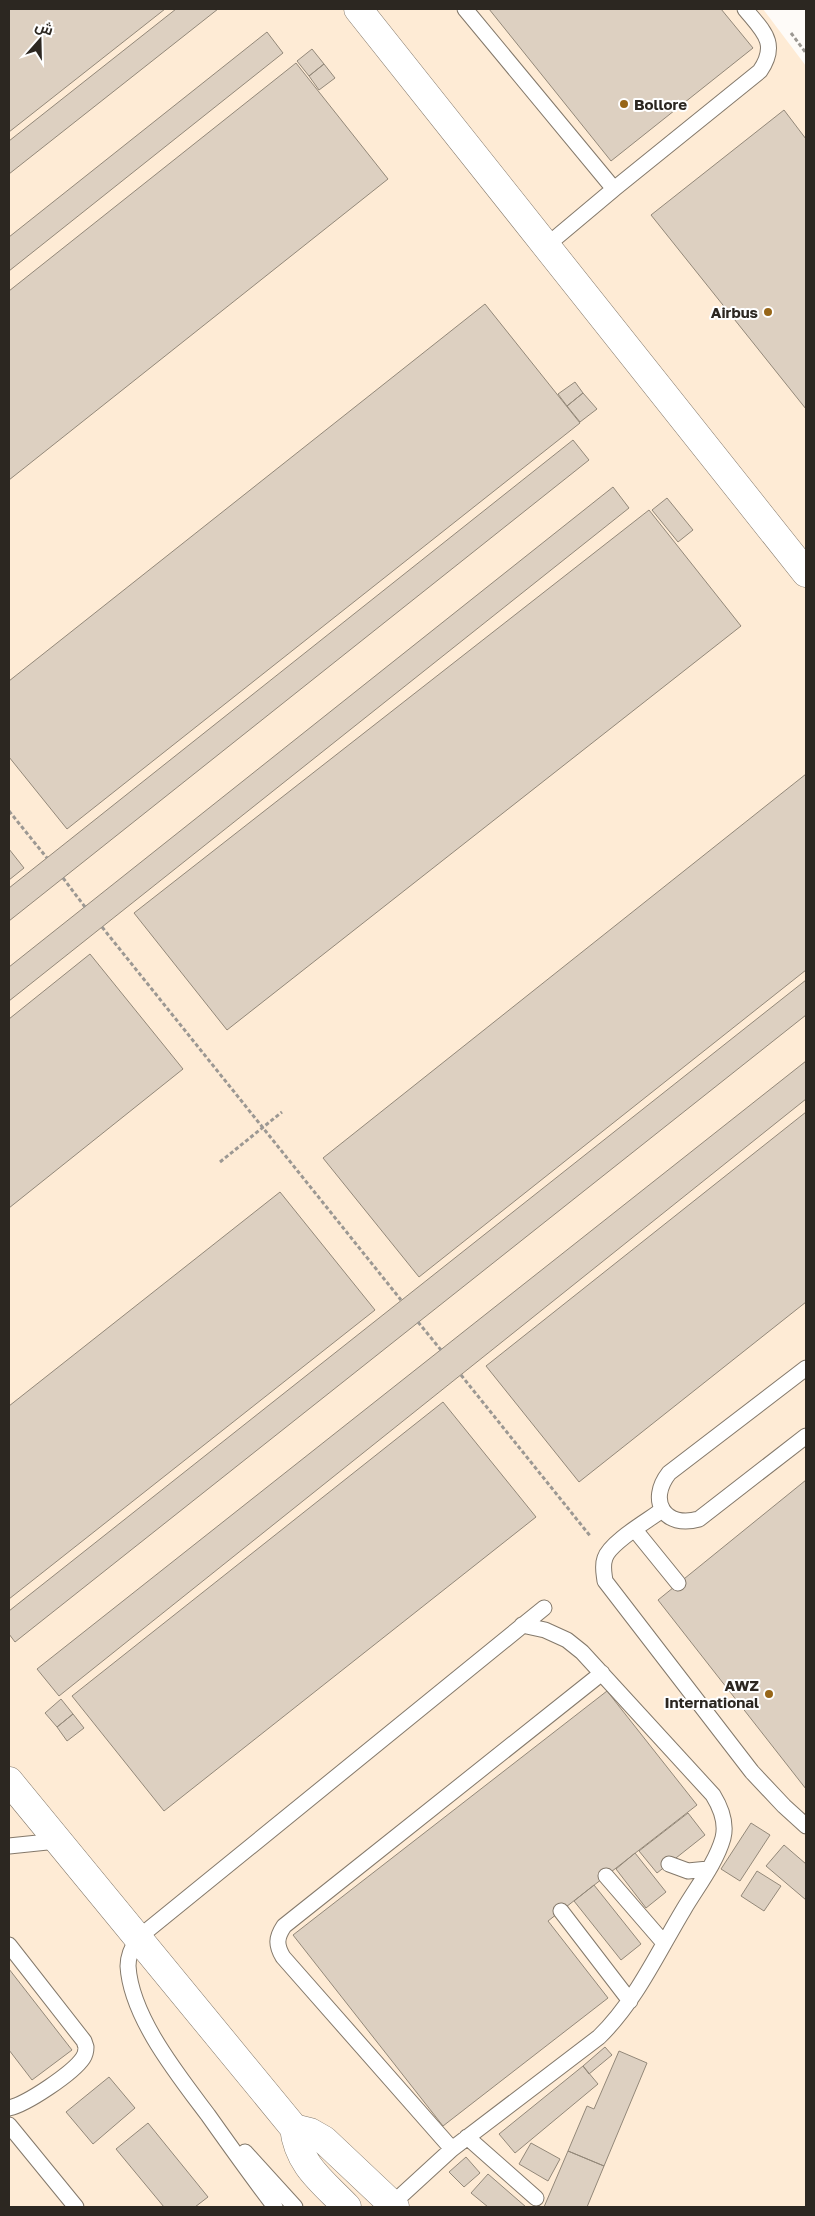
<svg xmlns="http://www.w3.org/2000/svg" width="815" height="2216" viewBox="0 0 815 2216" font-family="'Golos Text',Cairo,sans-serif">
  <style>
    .built { fill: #feebd5 }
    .building { fill: #ddd0c1; stroke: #938879 }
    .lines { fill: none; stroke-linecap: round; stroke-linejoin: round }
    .lane-casing { stroke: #84796b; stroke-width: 17 }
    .secondary-casing { stroke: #84796b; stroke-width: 29 }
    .path { stroke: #9c9893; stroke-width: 3; stroke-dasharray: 4 2.5; stroke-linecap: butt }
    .lane { stroke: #fff; stroke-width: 15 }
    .secondary { stroke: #fff; stroke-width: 28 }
    .poi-dot { fill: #976618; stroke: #fff; stroke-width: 2 }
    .labels { text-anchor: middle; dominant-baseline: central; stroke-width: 4; stroke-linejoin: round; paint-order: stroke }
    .poi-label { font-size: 15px; font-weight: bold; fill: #2c2721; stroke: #fff; text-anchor: end }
  </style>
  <rect width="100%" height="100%" fill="#fefbf8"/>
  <path class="built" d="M9,9H763L806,66V2207H9Z"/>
  <path class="building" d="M9,9H165L9,132Z
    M176,9H218L9,174V141Z
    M489,9H721L753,48L611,161Z
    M267,32L283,53L9,271V237Z
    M312,49L324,64L309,76L297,61Z
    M296,63L388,179L9,480V291Z
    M324,64L335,78L319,90L309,76Z
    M784,110L806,139V409L651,215Z
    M485,304L580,423L67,829L9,757V681Z
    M575,382L583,393L567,406L558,394Z
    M583,393L597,409L580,422L567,406Z
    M573,440L589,460L9,921V888Z
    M613,487L629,508L9,1001V967Z
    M667,498L693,530L678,542L652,510Z
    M649,510L741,626L227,1030L134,913Z
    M806,774V970L419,1277L323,1158Z
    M9,849L24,868L9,880Z
    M90,954L183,1069L9,1208V1019Z
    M806,980V1015L15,1642L9,1634V1611Z
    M806,1061V1099L59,1696L37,1669Z
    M806,1112V1302L579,1482L486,1366Z
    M280,1192L375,1310L9,1599V1406Z
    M443,1402L536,1517L164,1811L72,1696Z
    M806,1480V1789L658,1600Z
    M607,1691L697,1805L548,1921L608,1998L443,2126L293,1935Z
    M61,1699L73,1714L57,1727L45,1713Z
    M73,1714L84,1728L67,1741L57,1727Z
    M688,1813L705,1835L657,1873L639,1851Z
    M751,1823L770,1835L740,1881L721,1869Z
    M784,1845L806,1864V1900L766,1866Z
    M635,1853L666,1892L646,1908L616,1869Z
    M757,1871L781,1886L764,1911L741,1896Z
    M594,1885L641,1944L621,1960L574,1901Z
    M9,1969L72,2050L32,2080L9,2050Z
    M605,2047L612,2055L589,2074L583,2066Z
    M619,2051L647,2063L604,2166L568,2151L587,2106L594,2109Z
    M583,2066L598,2084L515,2153L499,2134Z
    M109,2077L135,2108L93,2144L66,2112Z
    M148,2123L208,2197L195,2207H164L116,2149Z
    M531,2143L560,2159L548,2181L519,2164Z
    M568,2151L604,2166L587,2207H544Z
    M466,2157L480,2173L464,2187L449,2172Z
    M488,2174L526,2207H488L471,2193Z"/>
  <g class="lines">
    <defs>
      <path id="lane" d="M465,9L614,189L760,71C779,43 763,31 745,9
        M546,246L614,189
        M806,1368L669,1473C647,1501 665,1529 699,1519L806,1436
        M662,1510C649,1520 610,1542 605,1558C602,1566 604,1573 605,1581L752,1772L784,1806L806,1826
        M635,1530L678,1583
        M9,1846L57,1841
        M669,1864L688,1871L708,1869
        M606,1876L664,1943
        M561,1911L630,2001
        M9,1945L84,2041L86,2047C86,2051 85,2055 83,2058C73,2073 27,2104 9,2108
        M9,2125L76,2207
        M467,2137L536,2198
        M452,2149L283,1957C276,1945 276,1938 284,1926L602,1673
        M245,2152L295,2207
        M392,2204L452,2149L599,2037C636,2001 658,1952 684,1909C697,1887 716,1863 723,1838C727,1822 721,1808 713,1795L582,1652L567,1640L545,1630L522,1625
        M275,2207C252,2177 230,2146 208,2115C178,2075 131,2017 128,1966C128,1955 132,1947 138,1938L544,1608"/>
      <path id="secondary" d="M358,9L806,573
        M9,1781L294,2128C298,2165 323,2182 347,2207
        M294,2128L310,2132L324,2140L395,2207"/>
    </defs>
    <use href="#lane" class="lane-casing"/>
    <use href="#secondary" class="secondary-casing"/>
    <path class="path" d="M791,33L806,53
      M9,811L47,858
      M63,878L85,907
      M102,927L401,1300
      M220,1162L282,1112
      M418,1322L441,1350
      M461,1375L591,1537"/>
    <use href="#lane" class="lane"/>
    <use href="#secondary" class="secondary"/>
  </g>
  <g class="poi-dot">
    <circle cx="624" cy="104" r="5"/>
    <circle cx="768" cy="312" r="5"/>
    <circle cx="769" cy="1694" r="5"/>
  </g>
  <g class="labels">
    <g class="poi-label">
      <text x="634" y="104" text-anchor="start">Bollore</text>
      <text x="758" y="312">Airbus</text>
      <text x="759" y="1685">AWZ<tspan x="759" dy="17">International</tspan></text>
    </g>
  </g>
  <rect width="815" height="2216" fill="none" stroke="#2c2721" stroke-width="20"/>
  <g transform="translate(40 40) rotate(20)" stroke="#ffffff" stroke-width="4" paint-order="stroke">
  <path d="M0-4L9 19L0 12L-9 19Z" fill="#2c2721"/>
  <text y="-8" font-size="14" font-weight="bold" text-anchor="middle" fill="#2c2721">ش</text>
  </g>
</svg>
